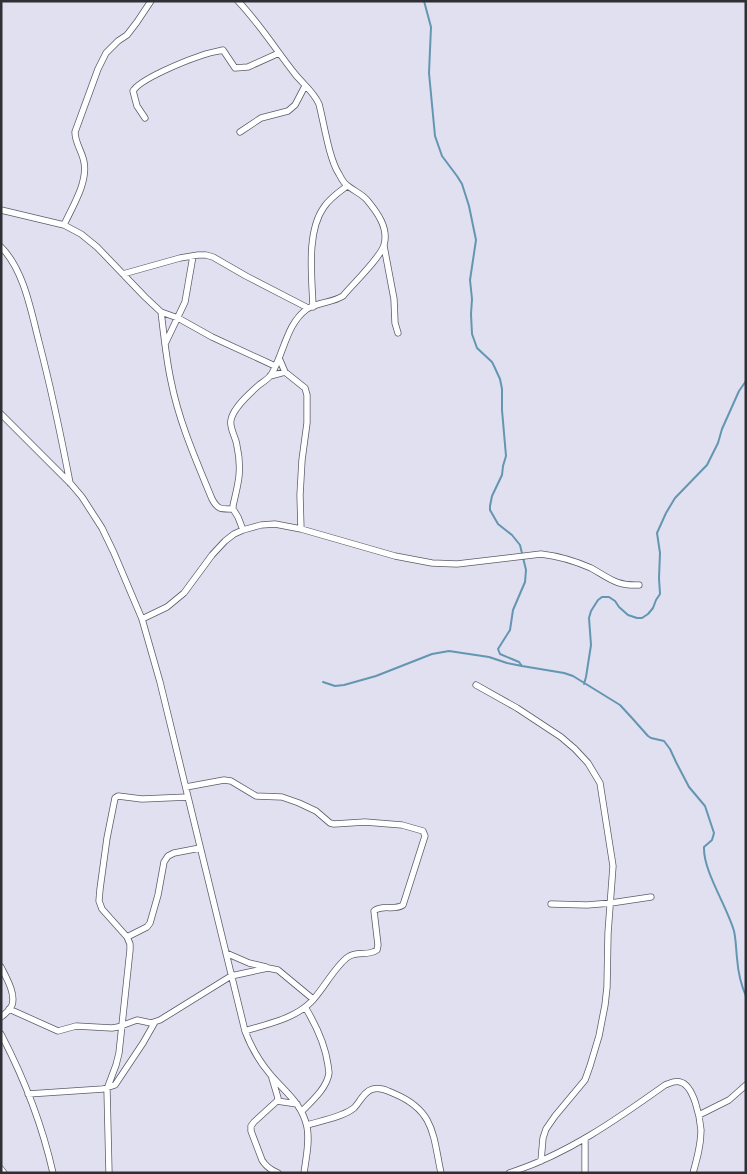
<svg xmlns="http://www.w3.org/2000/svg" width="747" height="1174" viewBox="0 0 747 1174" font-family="'Fira Sans',sans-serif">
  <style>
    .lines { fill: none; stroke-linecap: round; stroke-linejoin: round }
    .stream { stroke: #6396b1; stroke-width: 2 }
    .minor-casing { stroke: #5c5b6a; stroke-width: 7 }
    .minor { stroke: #fff; stroke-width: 5.5 }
  </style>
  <rect width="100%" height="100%" fill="#e1e0f1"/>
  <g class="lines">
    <path class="stream" d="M424,1L431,27L429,73L435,136L442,156L457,176L462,184L469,206L476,240L470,280L472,299L471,314L472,334L477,348L492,362L494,366L500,379L502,389V410L506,456L503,466L502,475L492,496L490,506V510L498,524L512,535L520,545L526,570L525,582L513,610L510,630L498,649L500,654L519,662L522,666L564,673L573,676L620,705L632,718L648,736L651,738L664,741L670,749L676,762L689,787L705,806L714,833L712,840L704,847C703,871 727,906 734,931C736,940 736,949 737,958C738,971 741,985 746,996
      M323,682L335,686L344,685L376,676L432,654L449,651L489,657L507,663L522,666
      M584,684L586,677L591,645L589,618L591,611L598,600L602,597H609L615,601L619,607L628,615L637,618H642L648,614L653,608L656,600L660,594L659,578L660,553L657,533L666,513L675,498L707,465L718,443L722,429L739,391L746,381"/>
    <defs>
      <path id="minor" d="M238,1C259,23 276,50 295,74C303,84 314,92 319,104C324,123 329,159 339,174C341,178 344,184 348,186C354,191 362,194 367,200C377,212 389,228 384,245C381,257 352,285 343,296C332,303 318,302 307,309C286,324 284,354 271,375C268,379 263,382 259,385C250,393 233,408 231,420C229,428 236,437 237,446C239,455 240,466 239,476C238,486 235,496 233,506V509L238,517L243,530
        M145,118L137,106L133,91C140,79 185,61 200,56C207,53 215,52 223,50L235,68L248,67L279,53
        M240,132L261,118L288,111L295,105L305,86
        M1,210L64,225L81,234L97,247L145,297L161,312L178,318L212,337L275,366
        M64,225C72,207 88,183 84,162C82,151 75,143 75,132L98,69L106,53L118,41L127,35L137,22L151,1
        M384,246L394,299L395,323L398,333
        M1,247C24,270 31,311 39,342C51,388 61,436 70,483
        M123,274L180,258L198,255H206L213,257L246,276L308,308
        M313,307C312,277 306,232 324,207C330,198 339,192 347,186
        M161,312C164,335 166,358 171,381C179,422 196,460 212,499C218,510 221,509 233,509
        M165,344L185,302L193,256
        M279,358L285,372L305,388L307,395V423L302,460L300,495L301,529
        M270,376L285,372
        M1,414L71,484L82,497L102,528L114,553L142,619L160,682L245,1031C251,1047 259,1061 270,1074C284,1091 302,1103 307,1127C310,1141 306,1158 304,1173
        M142,619L167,607L184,593L212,555L225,541L234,534L243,530L261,525L275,524L301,529L395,556L432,563L457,564L541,554C558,556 575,561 591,568C609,578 616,586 639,585
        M476,685L517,708L561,737L575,749L588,763L600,783L613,866L608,933L607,987L605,1005L599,1036L590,1066L585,1080L555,1116L546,1129L543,1138L541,1161
        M186,787L224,780L231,781L256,796L282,797L299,803L316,811L330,823L334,824L365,822L402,825L423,831L425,836L403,905C394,911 383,904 374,911L378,945L377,950C367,957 358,950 348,957C335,966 323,990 311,1002C294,1019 267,1024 245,1031
        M551,904L587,905L611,903L651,897
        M127,937L147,927L150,923L158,895L164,862L168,856L174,853L200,848
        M226,953L249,963L266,967
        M1,967C6,977 16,994 12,1005C10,1010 5,1014 1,1017
        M9,1009L58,1031L76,1026L112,1028L118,1027L137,1020L151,1023L160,1020L231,976L268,968L278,970L313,999
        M1,1034C24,1078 42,1124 53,1173
        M272,1078L278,1098L277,1101L254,1122L251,1126V1131L262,1160C266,1167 271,1170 278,1173
        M28,1094L103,1089L115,1085L143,1043L155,1022
        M277,1101L297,1104
        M302,1111C312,1101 327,1088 329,1073C329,1072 328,1066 328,1065C325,1043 316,1025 305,1007
        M699,1115L729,1100L746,1085
        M307,1125C320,1121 343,1117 354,1108C360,1102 364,1091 373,1089C381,1087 388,1091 395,1094C435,1111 433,1136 441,1173
        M1,1169L4,1173
        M109,1173L107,1089L116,1065L119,1053L130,950V944L127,937L102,909L99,901L100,889L107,838L115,798L118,796L142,799L188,797
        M509,1173C566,1155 616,1120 665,1085C670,1083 675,1080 680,1082C694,1085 700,1118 701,1130C701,1145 697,1159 693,1173
        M585,1173V1139"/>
    </defs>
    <use href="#minor" class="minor-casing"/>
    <use href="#minor" class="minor"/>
  </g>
  <rect width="747" height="1174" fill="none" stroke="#2f2f35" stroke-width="5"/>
</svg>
